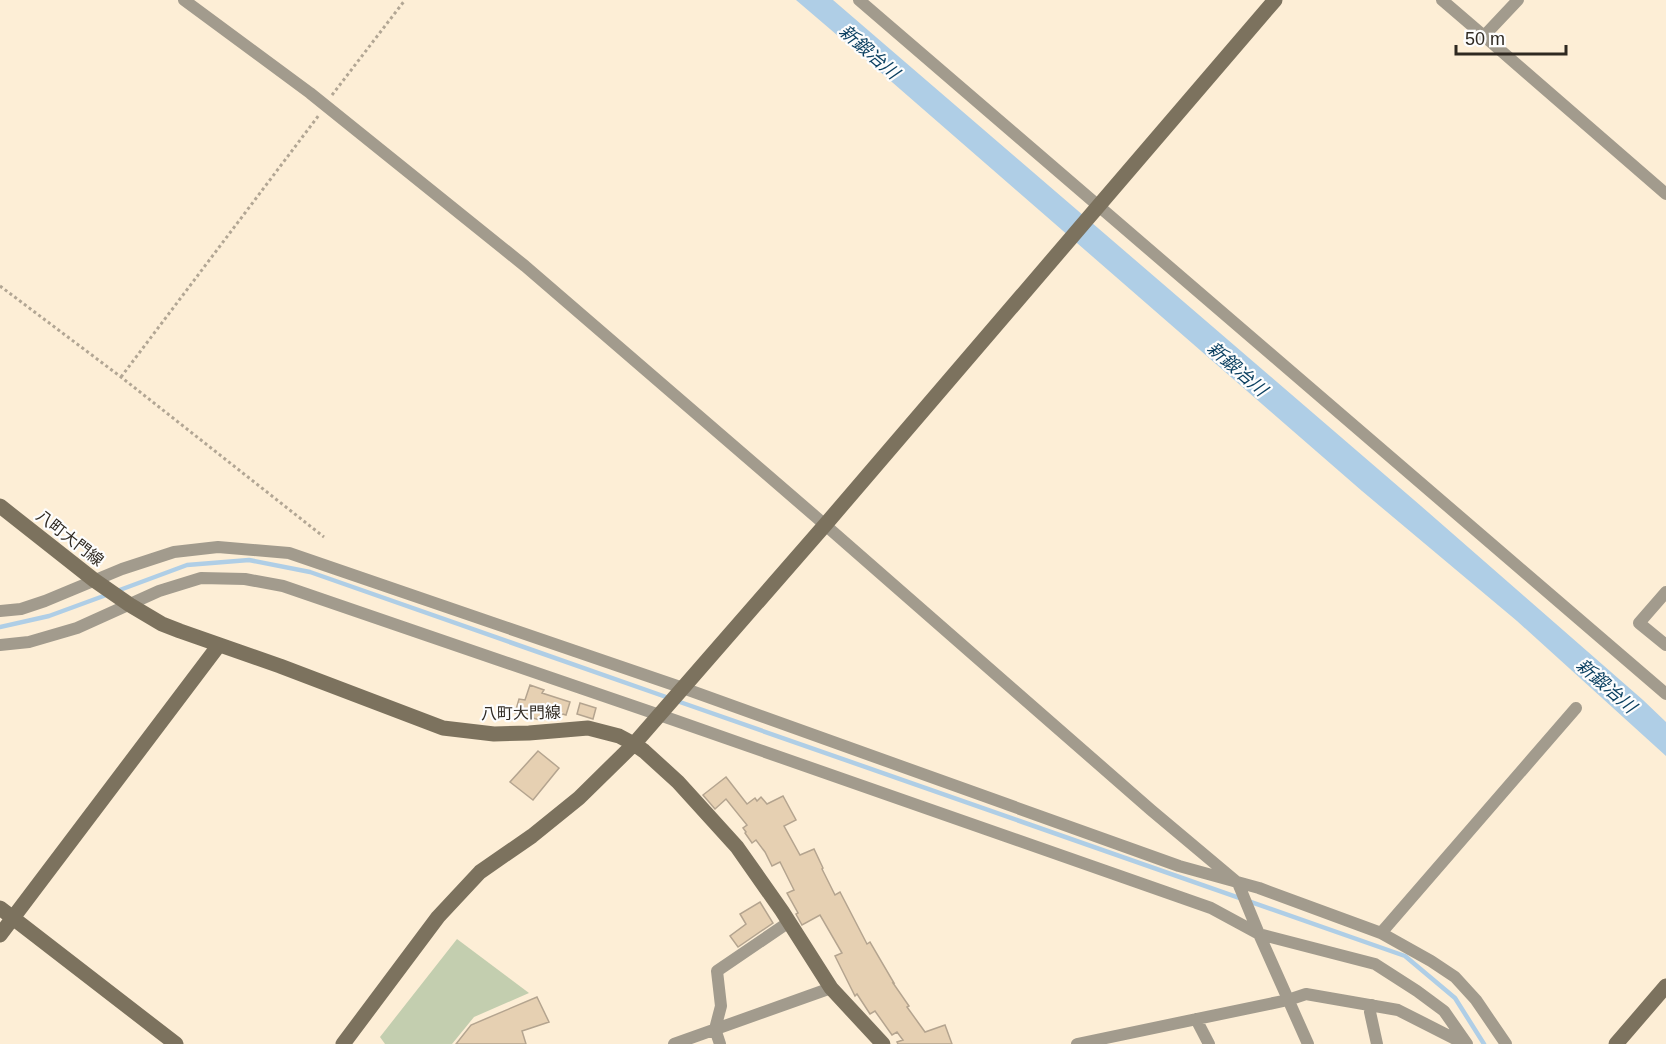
<svg xmlns="http://www.w3.org/2000/svg" width="1666" height="1044" viewBox="0 0 1666 1044" font-family="Arial,'Noto Sans JP',sans-serif">
  <style>
    .green { fill: #c3ceaf }
    .water { fill: #afcee6 }
    .lines { fill: none; stroke-linecap: round; stroke-linejoin: round }
    .stream { stroke: #afcee6; stroke-width: 4.5 }
    .building { fill: #e6d0b2; stroke: #b4a48f; stroke-width: 1.5 }
    .path { stroke: #b2a694; stroke-width: 3; stroke-dasharray: 3 3; stroke-linecap: butt }
    .street { stroke: #a29b8d; stroke-width: 12 }
    .secondary { stroke: #7c725e; stroke-width: 15 }
    .labels { text-anchor: middle; dominant-baseline: central; stroke-width: 4.5; stroke-linejoin: round; paint-order: stroke }
    .street-label { font-size: 16px; fill: #2f2921; stroke: #fdfdfd }
    .water-label { font-size: 18px; font-style: italic; fill: #0b4061; stroke: #fdfdfd }
  </style>
  <rect width="100%" height="100%" fill="#fdeed6"/>
  <path class="green" d="M457,939L529,993L474,1017L452,1044H385L380,1037Z"/>
  <path class="water" d="M796,0H833L1421,506L1643,700L1666,722V756L1517,621L1362,491L885,76Z"/>
  <g class="lines">
    <path class="stream" d="M117,591L187,565L249,560L310,572L669,698
      M0,627L49,616L109,594
      M677,701L1405,956L1455,998L1484,1044"/>
  </g>
  <path class="building" d="M530,685L544,690L542,693L570,702L566,715L559,713L558,716L552,714L550,719L544,717V720L540,719V720L515,713L519,699L525,700Z
    M580,703L596,708L593,719L577,714Z
    M538,751L559,768L533,800L510,782Z
    M726,777L747,804L755,798L757,801L761,797L767,804L783,796L796,820L784,826L800,855L814,849L823,868L822,869L835,895L840,892L867,944L870,942L894,983H893L909,1006L907,1007L925,1032L945,1025L952,1044H898L897,1042L903,1040L897,1032L892,1035L875,1011L870,1014L857,994L855,996L835,956L842,953L820,915L802,925L797,916L796,914L798,913L787,893L794,890L780,862L772,866L765,852L756,840L752,843L745,833L746,832L743,828L747,825L726,799L715,809L703,795Z
    M760,902L773,923L738,947L730,936L746,924L740,914Z
    M537,997L549,1022L522,1031L526,1044H456L471,1025Z"/>
  <g class="lines">
    <path class="path" d="M332,95L405,0
      M0,286L121,377L324,537
      M121,377L319,115"/>
    <path class="street" d="M184,0L310,93L525,266L816,517L1151,810L1238,883L1259,934L1308,1044
      M859,0L1666,694
      M1442,0L1484,36L1518,0
      M1484,36L1666,194
      M1666,592L1639,623L1666,645
      M0,611L21,609L45,601L122,569L174,552L218,547L289,553L683,688L1179,866L1259,888L1381,933L1431,961L1455,977L1476,1000L1506,1044
      M0,645L29,642L77,628L159,591L201,578L245,579L283,586L674,720L1211,908L1259,934L1375,964L1417,991L1444,1011L1467,1044
      M1381,933L1576,708
      M1372,1005L1370,1012L1377,1044
      M1196,1019L1209,1044
      M674,1044L831,988
      M720,1044L715,1029L721,1006L717,971L789,922
      M1077,1044L1288,1000L1306,994L1398,1010L1465,1044"/>
    <path class="secondary" d="M0,506L94,580L130,605L162,624L180,631L280,666L443,728L494,734L529,733L588,728L619,736L634,744L644,751L678,782L737,847L782,911L831,988L883,1044
      M0,908L176,1044
      M0,935L219,645
      M343,1044L438,917L480,872L532,836L579,798L634,744L825,525L1275,0
      M1616,1044L1666,986"/>
  </g>
  <g class="labels">
    <g class="street-label">
      <text transform="translate(70 538) rotate(38)">八町大門線</text>
      <text transform="translate(521 713) rotate(-1)">八町大門線</text>
    </g>
    <g class="water-label">
      <text transform="translate(869 52) rotate(41)">新鍛冶川</text>
      <text transform="translate(1237 369) rotate(41)">新鍛冶川</text>
      <text transform="translate(1606 686) rotate(41)">新鍛冶川</text>
    </g>
  </g>
  <path d="M1456 45v9h110v-9" fill="none" stroke="#2f2921" stroke-width="3"/>
  <text x="1465" y="45" font-size="18" fill="#2f2921" stroke="#fdfdfd" stroke-width="4.5" paint-order="stroke">50 m</text>
</svg>
